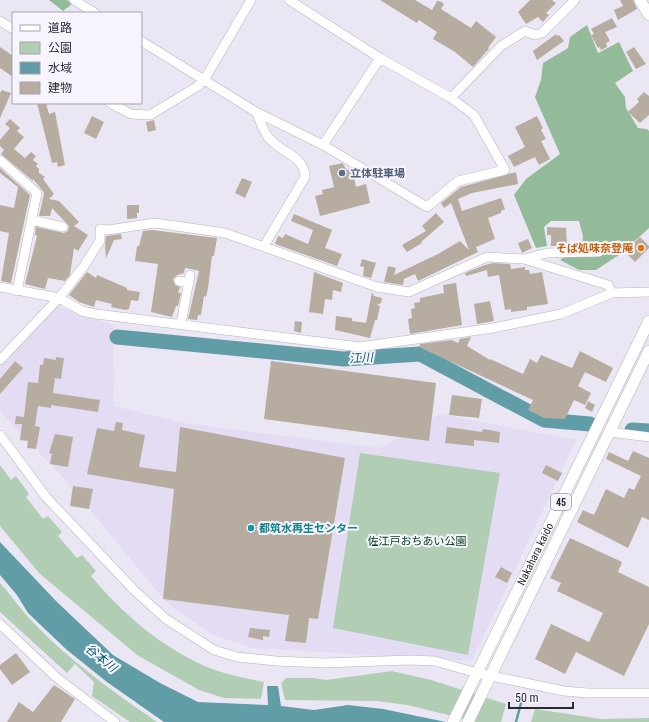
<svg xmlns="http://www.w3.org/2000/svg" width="649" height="722" viewBox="0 0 649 722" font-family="'Roboto Condensed','Noto Sans JP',sans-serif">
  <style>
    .built { fill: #e4dcf2 }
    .green { fill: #b1ceb5 }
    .forest { fill: #94bb99 }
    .water { fill: #619da7 }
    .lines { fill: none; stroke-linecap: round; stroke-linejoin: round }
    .stream { stroke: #619da7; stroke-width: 2.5 }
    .river { stroke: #619da7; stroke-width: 15 }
    .building { fill: #b6aca0 }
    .minor-casing { stroke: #b7b2c0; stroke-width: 10 }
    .major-casing { stroke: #b7b2c0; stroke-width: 12 }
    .minor { stroke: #fff; stroke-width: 9 }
    .major { stroke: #fff; stroke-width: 11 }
    .service-dot { fill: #5c6f8a; stroke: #f7f4fd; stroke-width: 1.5 }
    .food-dot { fill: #e8710a; stroke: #f7f4fd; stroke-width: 1.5 }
    .culture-dot { fill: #0f9aa8; stroke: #f7f4fd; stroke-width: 1.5 }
    .labels { text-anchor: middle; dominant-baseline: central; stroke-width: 4; stroke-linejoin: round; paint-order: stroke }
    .shield { fill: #f7f4fd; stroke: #69676e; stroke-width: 1 }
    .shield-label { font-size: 10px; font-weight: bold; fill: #2c2a30 }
    .service-label { font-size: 11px; font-weight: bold; fill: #4e5e75; stroke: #f7f4fd; text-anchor: start }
    .food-label { font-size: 11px; font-weight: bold; fill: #c56008; stroke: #f7f4fd; text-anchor: end }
    .culture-label { font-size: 11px; font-weight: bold; fill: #0d838f; stroke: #f7f4fd; text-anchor: start }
    .park-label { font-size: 11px; fill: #004217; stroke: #f7f4fd }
    .street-label { font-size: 11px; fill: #2c2a30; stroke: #f7f4fd }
    .water-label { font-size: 12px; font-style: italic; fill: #035e69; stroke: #f7f4fd }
  </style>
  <rect width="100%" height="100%" fill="#ebe6f4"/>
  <path class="built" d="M57,306L113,325L114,406L183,423L380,448L439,414L576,440L472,661L252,648L211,634L167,603L67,482L0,411V367Z"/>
  <path class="green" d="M360,453L500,473L468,655L333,628Z
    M0,465L11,480L16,476L29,494L26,497L43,519L48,516L62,532L58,536L77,558L82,555L96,571L91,576C121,612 161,647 205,666C223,674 244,678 264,682L261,699L224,698L199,690L137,655L39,573L0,526Z
    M0,583C10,594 19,607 29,618C67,659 112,691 157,722H130L92,696L94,682L75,664L67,673L0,612Z
    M392,671L431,680L506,704L501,722H477L407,705L377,701L285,700L281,683L286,678H313L326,680Z
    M535,709L601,719L649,718V722H531Z"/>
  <path class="forest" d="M49,0H67L72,4L63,11Z
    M587,25L598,53L619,42L633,71L615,83L625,97L626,108L638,128L647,129L649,131V228L622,253L596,270H579L560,260L582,246L583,236L579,221H551L544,227L547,246L536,248L514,195L526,179L560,154L535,97L541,80L543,63L568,48L570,37Z"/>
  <path class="water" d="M0,542L57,602L113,655L160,683L198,702L268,705L267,686H278L281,706L314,710L348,705L383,709L446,722H164L107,682L67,650L28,613L17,595L0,575Z"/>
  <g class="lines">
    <path class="stream" d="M516,722L521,703"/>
    <path class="river" d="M117,337L344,359L420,354L544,420L590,424
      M632,430L649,431"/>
  </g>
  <path class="building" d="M380,0H415L432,10L437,1H440L444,4L441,9L471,28L476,21L496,37L488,48L489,49L486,52L473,67L455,52L433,39L437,32L419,20L417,23Z
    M530,0H552L556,3L546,13L549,15L543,22L538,17L526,24L518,12Z
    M620,0H633L637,9L618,20L614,10L623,6Z
    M612,18L617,27L605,32L610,41L606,43L607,47L601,50L600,47L598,48L591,35L594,34L591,29Z
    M556,34L557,36L559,35L564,41L537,60L533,51Z
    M0,47L13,56V77L0,68Z
    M634,47L646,64L636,69L626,52Z
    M2,90L11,93L0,118V93Z
    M644,92L649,96V115L640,123L628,112L639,102L637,99Z
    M37,103H46L49,114L55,112L65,165L58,167L57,162L52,163Z
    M92,116L104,122L96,139L84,133Z
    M537,116L543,128L541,130L546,139L541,141L550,159L539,165L535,157L514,167L508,156L525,147L515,127Z
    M10,119L20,128L17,131L24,137L14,149L25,158L31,152L36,156L33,160L38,164L36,166L39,169V173L45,177L43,179L54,194L49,199L59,201L79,222L74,226L88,235L78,251L74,248L70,275L65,281L48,278L45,289L25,284L37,236L35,235L36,227L64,233L68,231L69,226L52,208L50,216H39L44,194L43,191L33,179V181L1,154L4,150L0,146V140L10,128L5,124Z
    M154,120L156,130L148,132L146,122Z
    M342,163L344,165L346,170L352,169L356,187L366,184L370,203L320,216L315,196L323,194L322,190L334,187L329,166Z
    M0,168L30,195L11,283L1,281L9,233L0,231V205L14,208L18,187L0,173Z
    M516,172L518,184L472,193L458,199L462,211L501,198L505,209L501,211V213L488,218L495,239L476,247L478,252L418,281L415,274L404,279L403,285L384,282L388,266L396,268L394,275L438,254L460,241L469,250L451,203L444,208L441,203L461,187Z
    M242,178L252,182L245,198L235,193Z
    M127,205H139V213H137V218L127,219Z
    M436,213L444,222L421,242L422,243L407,252L402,245L426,231L422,226Z
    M294,214L332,230L325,248L342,254L337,266L275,244L278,236L283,238L285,234L308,244L313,230L291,221Z
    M547,227L566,228L567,246H551V235H547Z
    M152,230L217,238L214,256H212L208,288L206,297L204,296L201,315H198L197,320L188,319L199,271L191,269L185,268L184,273L177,275L173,279L175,285L180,287L178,293H181L178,306H176L172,317L151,312L158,264L135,261L137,246H139L143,231Z
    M121,234L122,239L114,240L106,258L105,245L106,236Z
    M640,237L649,246V248L635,262L625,252Z
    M528,239L532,248L522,253L518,243Z
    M362,259L376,263L371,278L363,276L364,267L360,266Z
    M493,263L510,264L511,269L525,267V270H529L530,274L542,272L548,304L527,307V310L511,312V309L505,310L499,275L488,277L487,270L466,276L465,273L485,265Z
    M87,272L96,278L97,275L127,288V290L140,292L138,301L131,300L129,309L125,310L111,307L112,304L96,300L94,307L79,302L69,295Z
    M314,272L343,283L341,292L333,290L332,300L325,299L323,314L309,312Z
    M456,283L462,325L410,334L408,319L412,318L411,309L415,308L414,303L420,302V298L444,293L443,285Z
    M372,292L374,296L382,298L381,303L377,305L380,306L377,320H375L370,338L335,330L336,316L352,318V321L366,323Z
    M490,301L494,321L477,324L474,304Z
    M295,321L302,322L301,333L294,331Z
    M471,337L467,346L490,360V359L523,374L530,359L537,363L541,355L572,368L580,351L613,368L606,382L585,372L578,386L591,393L585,405L574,400L565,419L544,418L528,410L533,400L419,347L420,344L452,340L458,343L460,339Z
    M56,357L64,358L61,379L55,378L53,393L100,400L98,412L51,405V408L38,406L35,426L40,427L36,449L27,448L28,441L20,440L22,424H15L16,416L24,417L28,382L38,383L40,365H43L44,358L56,360Z
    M15,361L23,368L0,394V379Z
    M271,361L436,383L429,441L264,419Z
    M452,395L482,399L479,418L449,415Z
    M588,401L595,405L592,412L585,408Z
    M116,422L123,423L122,430L145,435L139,467L176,472L180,427L345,458L318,619L309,618L306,643L285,641L289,615L163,599L174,489L87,474L97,428L114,431Z
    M447,427L482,432L483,429L500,432L499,443L474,440V446L445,443Z
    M55,434L73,437L68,467L50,464L52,454L49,453Z
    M633,451L649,458V520L642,517L628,548L577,522L583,510L594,515L606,489L624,498L629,488L634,490L641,476L606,459L609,452L628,461Z
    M546,465L562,473L558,481L542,473Z
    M73,486L93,489L89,509L70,506Z
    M570,538L622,562L618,572L649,587V624L624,676L576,652L565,674L535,659L551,624L589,642L603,613L557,591L561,583L550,578Z
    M501,567L512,573L507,583L495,577Z
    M250,628L270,630L269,637L263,636V640L248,637Z
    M16,653L30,672L12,685L0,669V665Z
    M54,685L75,699L61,722H7L19,702L33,712Z"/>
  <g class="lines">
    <defs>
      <path id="minor" d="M74,0L95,13
        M0,21L13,29
        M141,41L256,112L323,145L427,207L458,181L505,170L474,115L451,98L380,58L289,0
        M451,98L501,46L525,31L535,35L542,33L575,0
        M110,103L131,114L150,115L198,86L204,80L251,0
        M256,112C260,120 263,130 268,137C280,153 305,155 305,177L264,246
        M323,145L380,58
        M0,160L37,193L17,291
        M31,220L63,227
        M524,259L547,253L599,252
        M179,281L189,283
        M0,287L59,298L82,311L96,314L360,347L493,328L561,314L612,293L649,292
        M181,324L190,275
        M0,360L59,298L84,266L100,241V229L108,230L155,223L225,233L377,287L409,292L487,257L524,259L608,285L612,293
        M609,432L649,437
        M0,435L46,497L135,591L166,619L214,650L237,657L276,661L324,663L410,660L435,661L477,673L564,691L587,693H649
        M0,624L56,677L115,722"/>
      <g id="major">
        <path d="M640,0L649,15"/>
        <path id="s1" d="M453,722L649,321"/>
        <path d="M468,722L649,351"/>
      </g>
    </defs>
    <use href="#minor" class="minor-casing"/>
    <use href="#major" class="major-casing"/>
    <use href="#minor" class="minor"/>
    <use href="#major" class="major"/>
  </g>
  <circle class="service-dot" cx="342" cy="173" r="4"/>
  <circle class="food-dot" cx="641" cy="248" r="4"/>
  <circle class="culture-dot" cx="251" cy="528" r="4"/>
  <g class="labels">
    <rect class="shield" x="551" y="494" width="20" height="16" rx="3"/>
    <g class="shield-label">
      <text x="561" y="502">45</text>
    </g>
    <g class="service-label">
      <text x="350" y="173">立体駐車場</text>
    </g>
    <g class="food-label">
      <text x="633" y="248">そば処味奈登庵</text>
    </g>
    <g class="culture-label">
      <text x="259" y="528">都筑水再生センター</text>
    </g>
    <g class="park-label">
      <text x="417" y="541">佐江戸おちあい公園</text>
    </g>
    <g class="street-label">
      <text stroke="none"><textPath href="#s1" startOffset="187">Nakahara kaido</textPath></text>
    </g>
    <g class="water-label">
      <text transform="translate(361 358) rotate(-4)">江川</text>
      <text transform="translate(101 658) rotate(39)">谷本川</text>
    </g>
  </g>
  <rect x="12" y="12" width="130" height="92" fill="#f7f4fd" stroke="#a6a3ab"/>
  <rect x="20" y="25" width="20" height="6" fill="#ffffff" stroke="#a6a3ab"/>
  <text x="48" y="32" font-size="12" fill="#2c2a30">道路</text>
  <rect x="20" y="42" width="20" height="12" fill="#b1ceb5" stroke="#a6a3ab"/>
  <text x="48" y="52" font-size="12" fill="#2c2a30">公園</text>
  <rect x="20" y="62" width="20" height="12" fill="#619da7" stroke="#a6a3ab"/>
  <text x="48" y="72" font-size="12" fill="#2c2a30">水域</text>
  <rect x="20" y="82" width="20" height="12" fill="#b6aca0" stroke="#a6a3ab"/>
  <text x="48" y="92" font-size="12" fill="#2c2a30">建物</text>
  <path d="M509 702v6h64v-6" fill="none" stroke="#2c2a30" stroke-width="2"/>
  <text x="515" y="702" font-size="12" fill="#2c2a30" stroke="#f7f4fd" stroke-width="3" paint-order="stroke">50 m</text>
</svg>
